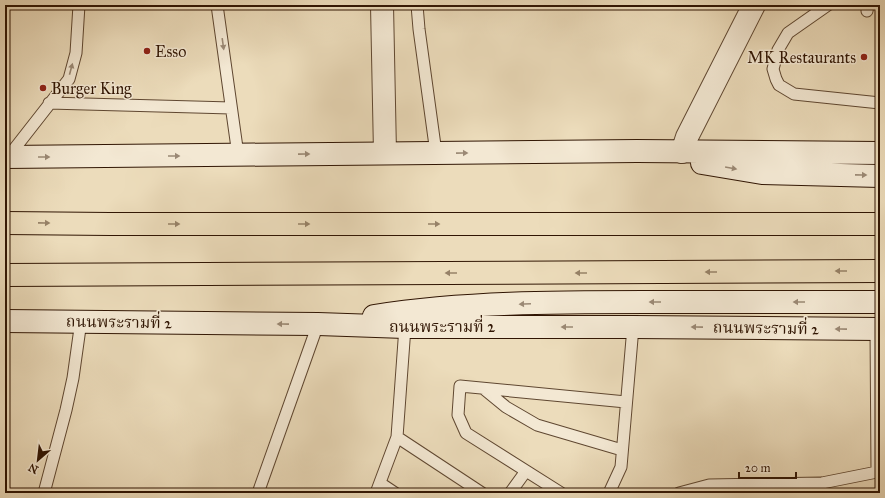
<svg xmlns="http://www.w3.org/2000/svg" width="885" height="498" viewBox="0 0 885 498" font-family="'IM FELL Great Primer','Noto Serif Thai',serif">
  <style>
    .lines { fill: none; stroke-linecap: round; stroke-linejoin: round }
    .lane-casing { stroke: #5f4731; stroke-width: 13 }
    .street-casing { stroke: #5f4731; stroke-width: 24 }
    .secondary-casing { stroke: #301503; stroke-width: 24 }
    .highway-casing { stroke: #301503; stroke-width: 24 }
    .lane { stroke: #f3e8d3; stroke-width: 11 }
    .street { stroke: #f3e8d3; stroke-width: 22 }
    .secondary { stroke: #f3e8d3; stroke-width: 22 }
    .highway { stroke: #ecdcbb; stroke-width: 22 }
    .oneway { fill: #9b8975 }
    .oneway2 { fill: #978268 }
    .poi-dot { fill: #8f2418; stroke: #f3e8d3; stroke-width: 1.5 }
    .labels { text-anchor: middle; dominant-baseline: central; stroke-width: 3; stroke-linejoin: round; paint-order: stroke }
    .poi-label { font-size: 16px; fill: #301503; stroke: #f3e8d3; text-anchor: start }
    .street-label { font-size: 16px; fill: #301503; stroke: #f3e8d3 }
  </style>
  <rect width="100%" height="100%" fill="#ecdcbb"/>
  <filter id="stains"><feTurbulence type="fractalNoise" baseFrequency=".005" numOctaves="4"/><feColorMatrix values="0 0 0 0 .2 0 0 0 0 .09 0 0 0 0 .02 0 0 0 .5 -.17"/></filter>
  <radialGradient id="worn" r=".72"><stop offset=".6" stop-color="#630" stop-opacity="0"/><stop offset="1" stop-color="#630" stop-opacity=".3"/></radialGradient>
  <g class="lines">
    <defs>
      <path id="lane" d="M217,5L238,155
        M417,5L419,29L436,153
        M828,5L788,33L778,50L773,69L776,79L779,85L794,94L880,103
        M867,11L868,5
        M49,103L231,108
        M8,157L69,79L76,53L79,5
        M876,329L877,472
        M484,389L506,407L537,425L622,450
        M397,437L482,493
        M380,483L395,493
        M44,493L66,410L73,378L81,321
        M258,493L318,324
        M376,493L397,437L405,327
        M510,493L526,471
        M561,493L466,433L458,415L460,386L626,402
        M609,493L621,467L633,327
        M679,493L709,485L822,483L877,472L880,473"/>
      <path id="street" d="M382,5L385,153
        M682,152L687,137L754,5"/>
      <path id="secondary" d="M5,157L637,151L880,153
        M702,163L762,173L880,176
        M374,316C464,302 556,302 646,302C724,302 802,302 880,302
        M5,321L318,324L405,327H633L880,329"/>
      <path id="highway" d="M5,223L110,224H880
        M5,275L880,271"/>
    </defs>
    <use href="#lane" class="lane-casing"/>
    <use href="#street" class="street-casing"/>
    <use href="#secondary" class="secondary-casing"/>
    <use href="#highway" class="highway-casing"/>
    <use href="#lane" class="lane"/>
    <use href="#street" class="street"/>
    <use href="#secondary" class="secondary"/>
    <use href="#highway" class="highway"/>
  </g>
  <defs><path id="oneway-solid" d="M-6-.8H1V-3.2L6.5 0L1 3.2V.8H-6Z"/></defs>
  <g class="oneway">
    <use href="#oneway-solid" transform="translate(223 44) rotate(82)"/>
    <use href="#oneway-solid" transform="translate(71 69) rotate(-75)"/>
    <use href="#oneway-solid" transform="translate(462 153) rotate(-1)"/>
    <use href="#oneway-solid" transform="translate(304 154) rotate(-1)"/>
    <use href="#oneway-solid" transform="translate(174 156)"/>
    <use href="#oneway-solid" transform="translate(44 157)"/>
    <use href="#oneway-solid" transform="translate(731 168) rotate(10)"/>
    <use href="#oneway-solid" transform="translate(861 175) rotate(1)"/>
    <use href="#oneway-solid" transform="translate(655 302) rotate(180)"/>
    <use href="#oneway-solid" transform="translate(799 302) rotate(180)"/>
    <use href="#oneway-solid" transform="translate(525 304) rotate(178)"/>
    <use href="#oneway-solid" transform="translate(283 324) rotate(-179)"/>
    <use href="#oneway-solid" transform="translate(567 327) rotate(-180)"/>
    <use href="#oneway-solid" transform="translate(697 327) rotate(-179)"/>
    <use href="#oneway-solid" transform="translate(841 329) rotate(-179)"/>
  </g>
  <g class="oneway2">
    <use href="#oneway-solid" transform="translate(44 223) rotate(1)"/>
    <use href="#oneway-solid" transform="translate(174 224)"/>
    <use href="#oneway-solid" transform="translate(304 224)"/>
    <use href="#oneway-solid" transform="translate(434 224)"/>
    <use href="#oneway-solid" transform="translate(841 271) rotate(180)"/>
    <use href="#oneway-solid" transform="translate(711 272) rotate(180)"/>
    <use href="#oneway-solid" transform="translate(451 273) rotate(180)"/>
    <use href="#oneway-solid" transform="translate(581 273) rotate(180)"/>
  </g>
  <g class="poi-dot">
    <circle cx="147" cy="51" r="4"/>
    <circle cx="864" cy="57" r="4"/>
    <circle cx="43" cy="88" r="4"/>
  </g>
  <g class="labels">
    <g class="poi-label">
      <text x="155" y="51">Esso</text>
      <text x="856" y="57" text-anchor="end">MK Restaurants</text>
      <text x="51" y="88">Burger King</text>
    </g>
    <g class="street-label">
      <text transform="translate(119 322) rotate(1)">ถนนพระรามที่ 2</text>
      <text x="442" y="326">ถนนพระรามที่ 2</text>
      <text transform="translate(766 328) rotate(1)">ถนนพระรามที่ 2</text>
    </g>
  </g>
  <rect width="885" height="498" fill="none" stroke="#ecdcbb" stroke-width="20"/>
  <rect x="6" y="6" width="873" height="486" fill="none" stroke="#301503" stroke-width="2"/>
  <rect x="10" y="10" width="865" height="478" fill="none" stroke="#301503"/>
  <g transform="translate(38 460) rotate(208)" stroke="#f3e8d3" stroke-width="3" paint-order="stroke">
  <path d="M0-3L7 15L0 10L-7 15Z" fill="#301503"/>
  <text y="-6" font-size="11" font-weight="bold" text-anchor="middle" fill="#301503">N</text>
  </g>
  <path d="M739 472v6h57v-6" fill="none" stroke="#301503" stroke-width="2"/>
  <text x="745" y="472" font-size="12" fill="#301503" stroke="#f3e8d3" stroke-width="3" paint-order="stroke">20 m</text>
  <rect width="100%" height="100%" filter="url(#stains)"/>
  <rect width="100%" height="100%" fill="url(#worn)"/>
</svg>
